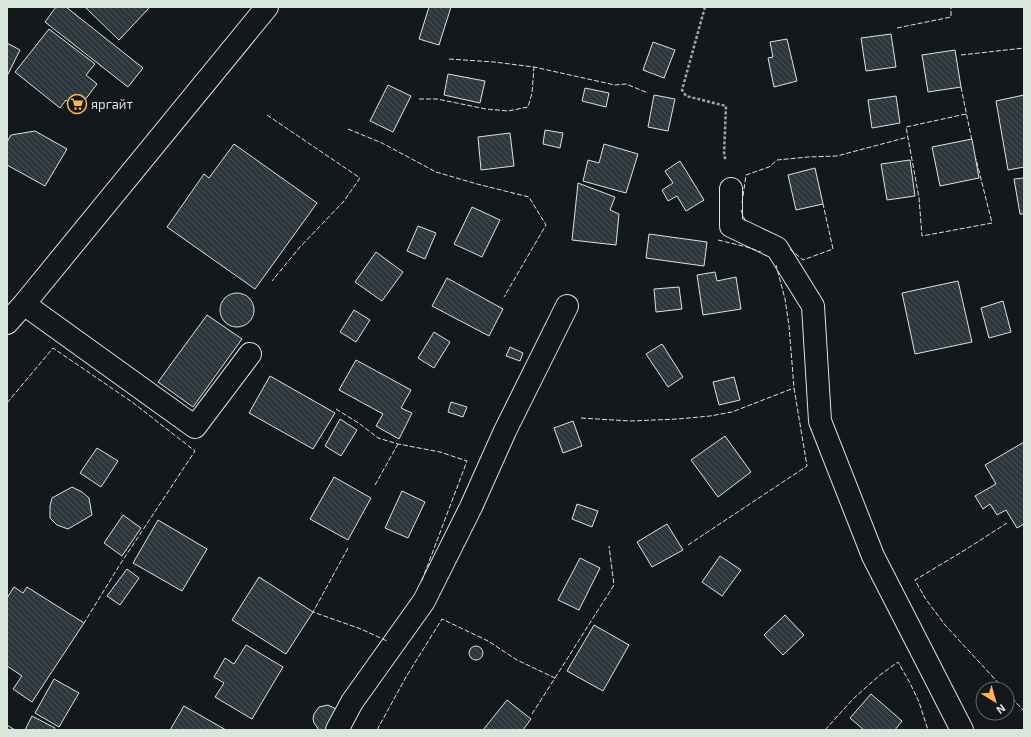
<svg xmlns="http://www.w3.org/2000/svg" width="1031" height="737" viewBox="0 0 1031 737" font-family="'Exo 2',sans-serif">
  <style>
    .building { fill: url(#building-back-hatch); stroke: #d8e6dc }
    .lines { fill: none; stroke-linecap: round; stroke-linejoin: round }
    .minor-casing { stroke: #d8e6dc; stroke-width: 24 }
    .path { stroke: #9da8a2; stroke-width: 2.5; stroke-dasharray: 3 2; stroke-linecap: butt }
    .minor { stroke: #14181c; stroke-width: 22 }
    .fence { stroke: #d8e6dc; stroke-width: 1; stroke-dasharray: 5 2; stroke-linecap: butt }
    .labels { text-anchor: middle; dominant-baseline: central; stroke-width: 3; stroke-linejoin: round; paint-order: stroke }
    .poi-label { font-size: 13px; fill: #d8e6dc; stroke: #14181c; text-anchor: start }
  </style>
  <defs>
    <pattern id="building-back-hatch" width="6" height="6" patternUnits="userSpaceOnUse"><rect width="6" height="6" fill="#2c363c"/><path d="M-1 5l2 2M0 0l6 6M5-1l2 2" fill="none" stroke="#4a5358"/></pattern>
  </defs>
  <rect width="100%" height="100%" fill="#14181c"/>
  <path class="building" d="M56,7H66L143,68L128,87L45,22Z
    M85,7H148L149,8L119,40Z
    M429,7H451L439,45L419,39Z
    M49,29L95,64L86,75L97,84L78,109L66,100L60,108L15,72Z
    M891,34L896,67L866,71L861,38Z
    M787,39L797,81L774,87L768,58L773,57L770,42Z
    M653,42L675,50L664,78L643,70Z
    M7,43L20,50L7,76Z
    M955,50L961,87L928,92L922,55Z
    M448,74L485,81L480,103L444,95Z
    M388,85L411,96L393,132L370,121Z
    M585,88L609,93L606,107L582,101Z
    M654,95L675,99L668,131L648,127Z
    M1024,95V167L1008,170L996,101Z
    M896,96L900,123L872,128L868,100Z
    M545,130L563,133L560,148L543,144Z
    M35,131L67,149L45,186L7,165V142L11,135Z
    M510,133L514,166L481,170L478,137Z
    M972,139L979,178L940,186L932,147Z
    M234,144L317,203L255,289L167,227L204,174L209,178Z
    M604,144L638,154L626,193L583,181L588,160L599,163Z
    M910,160L915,196L887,200L881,164Z
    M680,161L704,200L686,211L677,196L668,201L662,190L673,183L665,171Z
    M815,168L823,204L796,210L788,175Z
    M1024,178V214H1020L1014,179Z
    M578,183L615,197L610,210L619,214L616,245L572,240Z
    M472,207L500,220L482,257L454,244Z
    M418,226L436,233L425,259L407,251Z
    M649,234L707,242L704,266L646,258Z
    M376,252L403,272L382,301L355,282Z
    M715,272L717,281L736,277L741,309L703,315L697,275Z
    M447,278L503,309L489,336L432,306Z
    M958,281L972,342L915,354L902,293Z
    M679,287L682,309L656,312L654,289Z
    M220 310a17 17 0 1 1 34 0a17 17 0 1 1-34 0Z
    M1003,301L1011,332L989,338L981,308Z
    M354,310L370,320L356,342L340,332Z
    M207,315L242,339L193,407L158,382Z
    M434,332L450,342L434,368L418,358Z
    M662,344L683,377L668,387L646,354Z
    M510,347L523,353L520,361L506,356Z
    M356,360L411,390L401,408L412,413L399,439L376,426L383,414L339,390Z
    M270,376L335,413L313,449L249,413Z
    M734,377L740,400L719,405L713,382Z
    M451,402L467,407L463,417L448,412Z
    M340,419L357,430L341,456L325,446Z
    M573,421L582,446L563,453L554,428Z
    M725,436L751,472L718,497L691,460Z
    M1024,442V524L1017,528L1006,510L997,515L990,504L983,509L975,496L996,484L985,465Z
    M97,448L118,461L101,487L80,473Z
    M334,477L371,498L348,540L310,519Z
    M72,487L82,492L89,498L92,515L68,529L57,525L50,518V506L52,498Z
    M402,491L425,502L408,538L385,528Z
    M577,504L598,511L592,527L572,519Z
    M123,515L141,528L122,556L104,543Z
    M158,520L207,549L182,591L133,563Z
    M667,524L683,550L652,567L637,542Z
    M720,556L741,570L722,596L702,582Z
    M580,558L600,568L579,610L558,600Z
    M127,569L139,578L120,605L107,596Z
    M259,577L313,612L286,654L232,620Z
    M14,587L23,593L27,587L84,623L32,702L13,689L22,676L7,666V598Z
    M785,615L804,635L783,655L764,635Z
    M594,625L629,645L603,691L567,671Z
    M246,645L283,667L252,719L215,697L224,683L214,677L225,658L234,664Z
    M469 653a7 7 0 1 1 14 0a7 7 0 1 1-14 0Z
    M54,679L79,693L59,727L35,713Z
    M871,694L902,721L895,730H864L850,718Z
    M507,700L531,719L523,730H483Z
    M328,705L336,709L334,730H319L314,723L313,719L314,714L319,707Z
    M184,706L226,730H170Z
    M32,716L55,728L54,730H25Z
    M7,725L15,730H7Z"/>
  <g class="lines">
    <defs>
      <path id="minor" d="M731,189V226L777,248L813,306L820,421L873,556L962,730
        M24,304L195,427L250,354
        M7,323L24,304L267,7
        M337,730L352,702L424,601L471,507L505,431L567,306"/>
    </defs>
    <use href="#minor" class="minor-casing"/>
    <path class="path" d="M705,7L682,90L686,96L726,106L724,155L726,161"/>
    <use href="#minor" class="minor"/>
    <path class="fence" d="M897,28L951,17V7
      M961,55L1024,48
      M449,59L494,62L534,67L615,85L626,84L648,93
      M961,87L972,141
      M419,99H437L486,109L508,111L528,107L532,93L534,67
      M966,114L906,127L919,198L922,236L992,223L976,159
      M267,115L360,178L344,201L300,247L272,281
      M348,129L382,143L436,172L477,184L529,197L546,225L504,297
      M742,203L746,175L769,167L777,160L808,157L837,156L908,137
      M741,210L746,223
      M718,240L747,247L761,252
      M790,249L803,260L833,249L823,204
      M7,403L53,348L132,402L195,451L119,566L84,623
      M336,409L360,424L378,438L398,444L440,452L467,461L421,583
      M581,418L630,421L678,419L710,416L732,412L794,388
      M375,485L398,444
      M688,545L807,466L794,388L789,326L785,299L776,265
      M348,548L313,612L361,629L387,641
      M555,678L614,585L609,546
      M1004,689L945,625L925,598L915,580L965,550L1007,523
      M1007,693L1024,711
      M377,730L406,677L442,619L488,641L517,660L555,678L532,714
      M825,730L854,698L880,675L898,662L910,683L919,702L928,730"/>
  </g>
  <defs>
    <symbol id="supermarket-ring" viewBox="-11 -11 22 22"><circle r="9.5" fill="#14181c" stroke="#ffb74d" stroke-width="1.5"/><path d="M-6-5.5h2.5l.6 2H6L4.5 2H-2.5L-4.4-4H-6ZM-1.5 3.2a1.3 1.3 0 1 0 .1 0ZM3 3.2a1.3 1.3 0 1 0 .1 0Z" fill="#ffb74d"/></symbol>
  </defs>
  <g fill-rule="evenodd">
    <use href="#supermarket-ring" x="66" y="93" width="22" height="22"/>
  </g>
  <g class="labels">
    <g class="poi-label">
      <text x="91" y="104">яргайт</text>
    </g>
  </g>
  <rect width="1031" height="737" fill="none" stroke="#d8e6dc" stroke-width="16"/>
  <g transform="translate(995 701) rotate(143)"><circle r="19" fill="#14181c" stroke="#626a69"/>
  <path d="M0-3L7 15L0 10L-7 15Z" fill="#ffb74d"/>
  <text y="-6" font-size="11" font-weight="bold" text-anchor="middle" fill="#d8e6dc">N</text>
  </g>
</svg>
